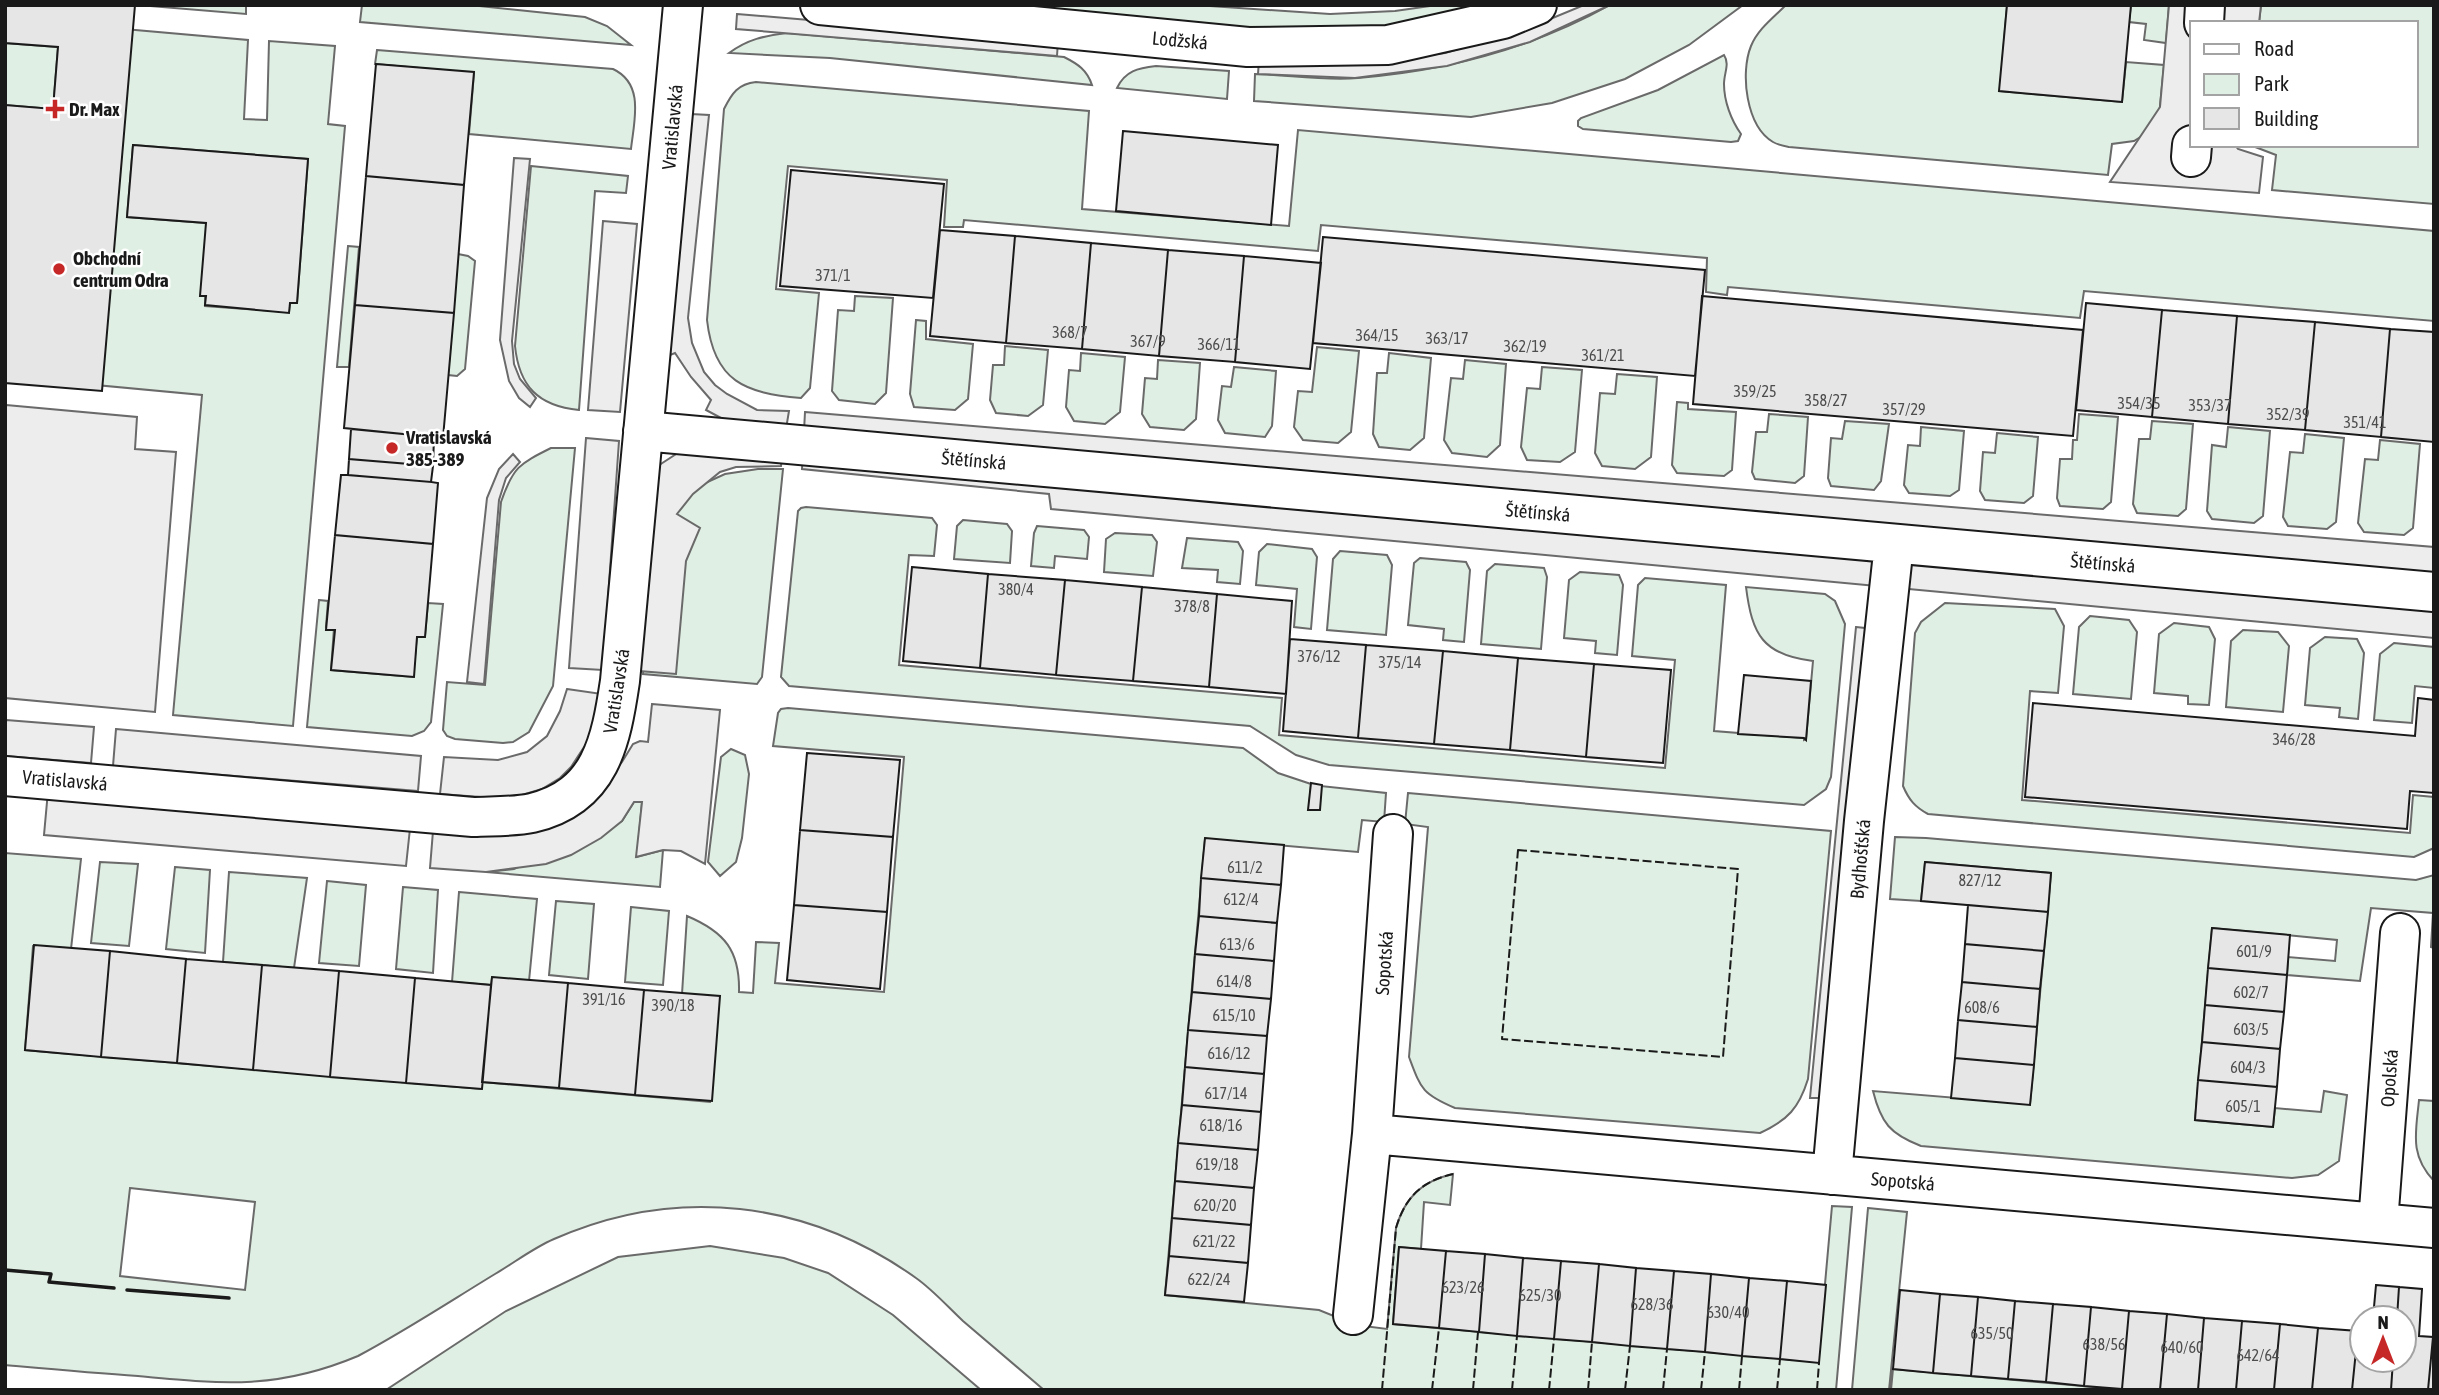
<svg xmlns="http://www.w3.org/2000/svg" width="2439" height="1395" viewBox="0 0 2439 1395" font-family="'Asap Condensed',sans-serif">
  <style>
    .green { fill: #e0efe3; stroke: #6a6a6a; stroke-width: 2; fill-rule: evenodd }
    .parking { fill: #ededed; stroke: #6a6a6a; stroke-width: 2 }
    .building { fill: #e6e6e6; stroke: #1a1a1a; stroke-width: 2 }
    .lines { fill: none; stroke-linecap: round; stroke-linejoin: round }
    .street-casing { stroke: #1a1a1a; stroke-width: 42 }
    .secondary-casing { stroke: #1a1a1a; stroke-width: 42 }
    .street { stroke: #fff; stroke-width: 38 }
    .secondary { stroke: #fff; stroke-width: 38 }
    .fence { stroke: #1a1a1a; stroke-width: 2; stroke-dasharray: 9 3.5; stroke-linecap: butt }
    .wall { stroke: #1a1a1a; stroke-width: 3.5 }
    .poi-dot { fill: #c62828; stroke: #fff; stroke-width: 2.5 }
    .labels { text-anchor: middle; dominant-baseline: central; stroke-width: 5; stroke-linejoin: round; paint-order: stroke }
    .number-label { font-size: 16px; fill: #4d4d4d }
    .street-label { font-size: 19px; fill: #1a1a1a; stroke: #fff }
    .poi-label { font-size: 19px; font-weight: bold; fill: #1a1a1a; stroke: #fff; text-anchor: start }
  </style>
  <rect width="100%" height="100%" fill="#fff"/>
  <path class="green" d="M138,5H246V14Z
    M362,5H470L585,17L607,26L631,45L360,22Z
    M983,5H1195L1330,14L1395,11L1437,5H1503L1377,31L1260,29Z
    M1610,5H1743L1689,45L1625,79L1552,103L1471,117L1254,101L1255,74C1289,75 1325,81 1358,78C1445,71 1533,48 1610,5Z
    M1786,5H2007L2000,91L2122,102L2126,62L2164,65L2158,126L2134,141L2112,144L2108,175L1789,147C1784,146 1778,145 1773,142C1746,126 1740,73 1751,46C1758,29 1773,18 1786,5Z
    M2131,5H2169L2166,43L2144,40L2146,24L2129,22Z
    M2261,5H2434V204L2272,190L2276,155L2250,145H2416V23H2259Z
    M124,29L248,40L244,119L267,120L269,41L335,46L328,124L345,126L293,726L173,715L202,395L96,385ZM133,145L308,159L297,303H290L289,312L205,306L206,223L127,217Z
    M787,33L1064,57C1078,64 1087,70 1092,85L830,58L729,53C748,39 764,36 787,33Z
    M5,43L58,47L53,109L5,105Z
    M377,50L613,69C645,84 634,121 631,149L469,134L474,73L375,64Z
    M1724,55C1730,64 1724,73 1724,84C1724,101 1731,120 1741,134L1738,141L1731,142L1583,129L1578,126V121L1581,118L1658,90Z
    M1156,66L1229,71L1227,99L1117,88C1125,71 1138,68 1156,66Z
    M756,82L1089,111L1082,209L1289,226L1298,130L2434,231V321L2084,291L2080,318L1728,287L1727,295L1706,292L1707,258L1321,225L1318,251L964,220L963,227H944L947,180L788,166L776,289L819,293L810,388L801,398C745,393 714,382 707,320L724,109C732,93 738,84 756,82Z
    M531,166L628,176L626,193L595,191L579,410C538,406 519,386 515,346Z
    M348,246L359,247L349,367H337Z
    M458,254L468,256L475,261L465,369L457,376L448,375Z
    M855,296L893,298L886,393L875,404L839,400L832,391L838,310L854,311Z
    M916,320L926,321V339L973,344L968,399L955,410L914,407L910,394Z
    M1005,346L1048,350L1043,405L1028,416L996,413L990,400L993,365H1004Z
    M1317,347L1359,351L1351,432L1338,443L1303,440L1294,427L1298,391L1312,392Z
    M1081,353L1125,357L1120,412L1105,424L1074,421L1066,407L1069,370L1080,371Z
    M1389,353L1431,358L1424,438L1410,450L1379,447L1373,434L1377,373H1387Z
    M1158,360L1200,363L1196,419L1184,430L1150,427L1142,414L1145,378L1157,379Z
    M1465,360L1506,364L1500,445L1487,457L1452,453L1444,440L1451,378L1463,379Z
    M1234,367L1276,371L1272,426L1265,437L1225,433L1218,420L1222,386L1231,387Z
    M1542,367L1582,370L1575,452L1560,462L1527,460L1521,447L1527,388L1540,389Z
    M1617,374L1657,377L1651,457L1635,469L1602,466L1595,453L1600,393L1615,394Z
    M1677,402L1688,403V409L1736,412L1732,470L1724,476L1677,473L1672,465Z
    M1769,414L1808,417L1804,476L1795,483L1755,479L1752,472L1756,432H1767Z
    M2079,414L2118,417L2111,502L2103,509L2060,506L2057,498L2060,459H2072L2073,440H2077Z
    M1845,421L1889,424L1881,481L1874,490L1831,486L1828,478L1831,438L1842,439Z
    M2152,421L2193,424L2186,509L2178,516L2137,513L2133,504L2139,439H2150Z
    M1921,427L1964,431L1959,490L1950,496L1909,493L1904,485L1908,445L1920,446Z
    M2228,427L2270,431L2263,516L2254,523L2212,519L2207,511L2212,445L2226,447Z
    M1997,433L2038,437L2033,496L2024,503L1985,500L1980,491L1983,452L1995,453Z
    M2305,434L2344,438L2336,522L2327,529L2288,526L2283,517L2290,452L2303,453Z
    M2380,440L2420,444L2413,528L2404,535L2364,532L2358,523L2365,459L2378,460Z
    M551,448H575L553,686L529,732L513,742L503,743L455,739L447,736L443,730L447,682L485,685L501,502C513,467 519,464 551,448Z
    M758,469H783L762,677L757,684L643,674L655,547L692,489L725,474Z
    M806,507L932,518L937,525L934,556L909,555L899,665L1282,698L1279,735L1665,768L1675,660L1632,656L1638,585L1645,578L1726,585L1714,731L1804,738V740L1806,739L1813,661C1763,655 1752,635 1746,587L1825,594L1835,601L1845,624L1831,777L1826,789L1804,805L1329,765L1296,755L1250,726L789,686L781,677L798,511L801,508Z
    M963,520L1007,524L1012,531L1010,563L954,559L957,526Z
    M1037,526L1084,530L1089,537L1087,559L1055,556L1054,568L1031,566L1034,533Z
    M1115,533L1152,535L1157,542L1153,576L1104,572L1106,539Z
    M1187,538L1238,542L1243,551L1240,584L1217,582L1218,570L1182,568Z
    M1267,544L1312,549L1317,557L1311,629L1294,627L1297,589L1256,585L1259,552Z
    M1340,551L1387,555L1392,565L1386,635L1327,630L1333,559Z
    M1420,558L1466,562L1470,570L1464,642L1443,640L1444,629L1408,625L1414,563Z
    M1495,564L1544,568L1547,577L1541,649L1481,644L1487,571Z
    M1580,572L1619,575L1623,585L1617,655L1595,653L1596,641L1564,638L1569,580Z
    M319,600L328,601L326,627L334,628L331,670L413,677L417,636H425L428,603L443,604L431,722L424,731L412,736L307,727Z
    M1945,603L2055,609L2064,626L2058,693L2030,691L2022,800L2410,833L2413,795L2434,797V848L2414,857L1928,814C1915,807 1909,800 1903,786L1915,633L1921,622Z
    M2090,616L2129,620L2137,632L2131,699L2073,694L2079,627Z
    M2174,623L2209,627L2215,639L2209,705L2188,704V696L2154,693L2159,634Z
    M2243,630L2278,632L2289,646L2283,712L2226,707L2231,641Z
    M2325,637L2357,639L2364,653L2358,719L2339,717L2340,708L2305,705L2310,648Z
    M2394,643L2434,647V688L2415,686L2412,723L2374,720L2380,654Z
    M788,708L1243,748L1278,773L1311,784L1309,808L1321,786L1386,793L1384,822L1362,820L1358,852L1205,839L1165,1295L1319,1310L1356,1325L1387,1329L1396,1228C1405,1197 1422,1181 1453,1174L1450,1205L1424,1202L1421,1249L1399,1247L1393,1324L1818,1362L1832,1206L1852,1207L1836,1390H1044C1017,1367 990,1344 963,1321C948,1307 933,1290 916,1278C807,1200 676,1185 554,1239C533,1248 514,1263 495,1274C449,1302 405,1331 358,1356C277,1390 223,1384 138,1376C94,1373 50,1369 5,1365V853L81,859L71,949L33,946L25,1050L481,1089L482,1082L710,1102L719,998L682,994L687,916C725,932 740,951 739,992L753,993L756,942L779,943L775,983L884,992L904,757L773,746L778,713L781,709ZM130,1188L255,1202L245,1290L120,1276Z
    M731,749L745,755L749,774L742,838L736,862L720,876L708,862L721,757Z
    M1408,793L1831,831L1808,1079C1799,1108 1788,1120 1760,1133L1455,1108C1422,1094 1421,1089 1409,1057L1428,827L1405,824Z
    M634,802H642L637,857L663,850L660,887L486,872L514,869L622,821Z
    M1895,837L1926,838L2416,880L2434,875V948L2431,947L2433,913L2371,908L2360,981L2287,975L2288,957L2335,961L2337,940L2212,928L2195,1120L2273,1127L2275,1108L2321,1112L2324,1091L2347,1095L2339,1161L2318,1175L2292,1178L1921,1146C1890,1134 1881,1123 1873,1091L2030,1104L2051,873L1925,862L1921,901L1890,899Z
    M100,862L138,864L129,946L91,943Z
    M175,867L210,870L205,953L166,949Z
    M229,872L307,878L294,968L223,962Z
    M327,881L366,885L359,966L319,963Z
    M403,887L438,890L433,973L396,969Z
    M459,892L537,899L529,981L492,978L491,985L452,982Z
    M556,901L594,904L588,979L549,975Z
    M631,907L669,911L663,985L625,982Z
    M2419,1100L2434,1101V1181C2409,1155 2416,1132 2419,1100Z
    M1868,1208L1907,1212L1889,1390H1852Z
    M710,1246L784,1258L828,1273L893,1315L981,1390H386L506,1311L618,1257Z
    M1893,1369L2127,1390H1891Z"/>
  <path class="parking" d="M1584,5H1610L1530,42L1447,66L1355,78L1258,74L1259,60L1355,64L1445,53L1526,29Z
    M2169,5H2261L2259,23H2192V145H2235L2238,149L2263,157L2259,193L2110,182L2160,107Z
    M737,14L1058,41L1057,56L736,29Z
    M691,114L709,115L688,318L692,343L704,372L715,385L727,394L757,410L789,411L786,429L743,427L721,418L706,410L711,400L691,377L675,353L658,360Z
    M514,158L530,159L512,341L514,364L520,379L536,398L530,407L519,398L509,381L500,340Z
    M603,221L637,224L620,412L588,410Z
    M6,405L137,417L135,449L176,452L155,712L5,698Z
    M805,412L2434,547V638L1051,509L1049,494L802,469Z
    M586,438L619,441L603,670L569,668Z
    M687,447L783,451L781,466L736,467L720,472L693,494L677,514L700,528L686,561L676,674L639,671L647,473Z
    M513,454L520,462L506,478L499,500L484,684L467,682L487,498L499,469Z
    M1856,627L1874,629L1828,1098H1810Z
    M567,689L602,694L588,741L571,767L560,778L542,789L522,795L494,798L440,794L444,757L498,760L527,752L547,736L560,711Z
    M652,704L720,710L705,864L681,851L663,850L636,857L642,802H634L622,821L601,838L571,855L546,864L486,872L430,868L433,831L595,795L622,762L633,744L640,741L648,742Z
    M6,720L94,727L91,763L5,756Z
    M116,729L421,756L418,791L113,766Z
    M48,791L411,819L406,866L44,835Z"/>
  <path class="building" d="M5,5H135L102,391L5,383V105L53,109L58,47L5,43Z
    M2007,5H2131L2122,102L1999,91Z
    M376,64L474,72L464,185L366,176Z
    M1123,131L1278,145L1271,225L1116,211Z
    M133,145L308,159L297,303H290L289,313L205,305L206,296H200L206,223L127,217Z
    M791,170L944,184L933,298L780,286Z
    M366,176L464,185L454,313L355,305Z
    M940,230L1015,236L1006,343L930,336Z
    M1015,236L1091,243L1082,349L1006,343Z
    M1323,237L1705,270L1695,376L1313,343Z
    M1091,243L1168,250L1159,356L1082,349Z
    M1168,250L1244,256L1235,362L1159,356Z
    M1244,256L1321,263L1310,369L1235,362Z
    M1702,296L2083,330L2073,436L1693,404Z
    M2086,303L2162,310L2152,417L2076,410Z
    M355,305L454,313L443,438L344,428Z
    M2162,310L2237,316L2228,424L2152,417Z
    M2237,316L2315,322L2305,430L2228,424Z
    M2315,322L2390,329L2381,437L2305,430Z
    M2390,329L2434,332V442L2381,437Z
    M351,429L434,437L433,466L349,459Z
    M349,459L433,466L431,482L438,483L433,544L335,535L341,475H348Z
    M349,459L433,466L431,482L348,475Z
    M335,535L433,544L425,637H417L414,677L331,670L335,630H326Z
    M912,567L988,574L980,668L903,661Z
    M988,574L1065,580L1056,675L980,668Z
    M1065,580L1142,587L1133,681L1056,675Z
    M1142,587L1217,594L1209,687L1133,681Z
    M1217,594L1292,601L1286,694L1209,687Z
    M1290,639L1366,645L1358,738L1283,731Z
    M1366,645L1443,651L1434,744L1358,738Z
    M1443,651L1518,658L1510,750L1434,744Z
    M1518,658L1594,664L1586,757L1510,750Z
    M1594,664L1671,670L1663,763L1586,757Z
    M1744,675L1811,681L1806,740L1804,738L1738,734Z
    M2418,698L2434,700V793L2410,791L2407,829L2025,797L2033,703L2415,736Z
    M807,753L900,760L893,837L800,830Z
    M1311,783L1322,785L1320,810H1308Z
    M800,830L893,837L887,912L794,905Z
    M1205,838L1284,845L1281,885L1201,878Z
    M1925,862L2051,873L2048,912L1921,901Z
    M1201,878L1281,885L1277,923L1199,916Z
    M794,905L887,912L880,989L787,980Z
    M1968,905L2048,912L2044,951L1965,944Z
    M1199,916L1277,923L1274,961L1195,954Z
    M2212,928L2290,935L2287,975L2208,968Z
    M1965,944L2044,951L2040,989L1962,982Z
    M34,945L110,951L101,1057L25,1050Z
    M110,951L186,959L177,1063L101,1057Z
    M1195,954L1274,961L1271,999L1192,992Z
    M186,959L262,965L253,1070L177,1063Z
    M262,965L339,971L330,1077L253,1070Z
    M2208,968L2287,975L2284,1012L2205,1005Z
    M339,971L415,978L406,1083L330,1077Z
    M492,977L568,983L559,1088L482,1082Z
    M415,978L491,985L482,1089L406,1083Z
    M1962,982L2040,989L2037,1027L1958,1020Z
    M568,983L644,990L635,1095L559,1088Z
    M644,990L720,996L712,1101L635,1095Z
    M1192,992L1271,999L1267,1036L1188,1030Z
    M2205,1005L2284,1012L2280,1049L2202,1042Z
    M1958,1020L2037,1027L2034,1065L1955,1058Z
    M1188,1030L1267,1036L1264,1074L1185,1067Z
    M2202,1042L2280,1049L2277,1087L2198,1080Z
    M1955,1058L2034,1065L2030,1105L1951,1098Z
    M1185,1067L1264,1074L1261,1112L1182,1105Z
    M2198,1080L2277,1087L2273,1127L2195,1120Z
    M1182,1105L1261,1112L1258,1150L1178,1143Z
    M1178,1143L1258,1150L1254,1188L1175,1181Z
    M1175,1181L1254,1188L1251,1225L1172,1218Z
    M1172,1218L1251,1225L1248,1263L1169,1256Z
    M1399,1247L1446,1251L1439,1328L1393,1324Z
    M1446,1251L1485,1254L1479,1332L1439,1328Z
    M1485,1254L1523,1258L1517,1336L1479,1332Z
    M1169,1256L1248,1263L1244,1302L1165,1295Z
    M1523,1258L1561,1261L1554,1339L1517,1336Z
    M1561,1261L1599,1264L1592,1342L1554,1339Z
    M1599,1264L1636,1268L1630,1346L1592,1342Z
    M1636,1268L1674,1271L1667,1349L1630,1346Z
    M1674,1271L1711,1274L1705,1352L1667,1349Z
    M1711,1274L1749,1278L1742,1356L1705,1352Z
    M1749,1278L1787,1281L1780,1359L1742,1356Z
    M1787,1281L1826,1285L1819,1363L1780,1359Z
    M2376,1285L2399,1287L2397,1318H2373Z
    M2399,1287L2422,1289L2419,1336L2433,1337L2428,1390H2391L2393,1360H2404V1318H2397Z
    M1900,1290L1940,1294L1933,1373L1893,1369Z
    M1940,1294L1978,1297L1971,1376L1933,1373Z
    M1978,1297L2015,1301L2008,1379L1971,1376Z
    M2015,1301L2053,1304L2046,1382L2008,1379Z
    M2053,1304L2091,1307L2084,1386L2046,1382Z
    M2091,1307L2129,1311L2122,1389L2084,1386Z
    M2129,1311L2167,1314L2160,1390L2122,1389Z
    M2167,1314L2204,1318L2198,1390H2160Z
    M2204,1318L2242,1321L2236,1390H2198Z
    M2242,1321L2280,1324L2274,1390H2236Z
    M2280,1324L2318,1328L2312,1390H2274Z
    M2318,1328L2358,1331L2352,1390H2312Z
    M2358,1331L2362,1332V1360H2393L2391,1390H2352Z
    M2433,1337L2434,1390H2428Z"/>
  <g class="lines">
    <defs>
      <path id="street" d="M2204,23L2205,5
        M2191,157L2192,145
        M643,431L2434,592
        M5,776L473,817C492,816 513,817 532,813C601,797 611,741 620,681L683,5
        M1372,1134L2434,1228
        M1832,1175L1864,821L1894,544
        M2378,1223L2400,933
        M1353,1315L1372,1134L1393,834"/>
      <path id="secondary" d="M820,5L1248,47L1388,45L1503,19L1537,5"/>
    </defs>
    <use href="#street" class="street-casing"/>
    <use href="#secondary" class="secondary-casing"/>
    <use href="#street" class="street"/>
    <use href="#secondary" class="secondary"/>
    <path class="fence" d="M1518,850L1738,869L1723,1057L1502,1039Z
      M1382,1390L1396,1228C1405,1197 1422,1181 1453,1174
      M1432,1390L1439,1328
      M1473,1390L1478,1332
      M1512,1390L1517,1336
      M1549,1390L1554,1339
      M1588,1390L1592,1342
      M1625,1390L1630,1346
      M1663,1390L1667,1349
      M1701,1390L1705,1352
      M1739,1390L1742,1356
      M1777,1390L1780,1359
      M1817,1390L1819,1363"/>
    <path class="wall" d="M5,1270L51,1274L49,1282L114,1288
      M127,1290L229,1298"/>
  </g>
  <g class="poi-dot">
    <path d="M51.5 98.5h7v7h7v7h-7v7h-7v-7h-7v-7h7z"/>
    <circle cx="59" cy="269" r="7"/>
    <circle cx="392" cy="448" r="7"/>
  </g>
  <g class="labels">
    <g class="number-label">
      <text x="833" y="275">371/1</text>
      <text x="1070" y="332">368/7</text>
      <text x="1377" y="335">364/15</text>
      <text x="1447" y="338">363/17</text>
      <text x="1148" y="341">367/9</text>
      <text x="1219" y="344">366/11</text>
      <text x="1525" y="346">362/19</text>
      <text x="1603" y="355">361/21</text>
      <text x="1755" y="391">359/25</text>
      <text x="1826" y="400">358/27</text>
      <text x="2139" y="403">354/35</text>
      <text x="2210" y="405">353/37</text>
      <text x="1904" y="409">357/29</text>
      <text x="2288" y="414">352/39</text>
      <text x="2365" y="422">351/41</text>
      <text x="1016" y="589">380/4</text>
      <text x="1192" y="606">378/8</text>
      <text x="1319" y="656">376/12</text>
      <text x="1400" y="662">375/14</text>
      <text x="2294" y="739">346/28</text>
      <text x="1245" y="867">611/2</text>
      <text x="1980" y="880">827/12</text>
      <text x="1241" y="899">612/4</text>
      <text x="1237" y="944">613/6</text>
      <text x="2254" y="951">601/9</text>
      <text x="1234" y="981">614/8</text>
      <text x="2251" y="992">602/7</text>
      <text x="604" y="999">391/16</text>
      <text x="673" y="1005">390/18</text>
      <text x="1982" y="1007">608/6</text>
      <text x="1234" y="1015">615/10</text>
      <text x="2251" y="1029">603/5</text>
      <text x="1229" y="1053">616/12</text>
      <text x="2248" y="1067">604/3</text>
      <text x="1226" y="1093">617/14</text>
      <text x="2243" y="1106">605/1</text>
      <text x="1221" y="1125">618/16</text>
      <text x="1217" y="1164">619/18</text>
      <text x="1215" y="1205">620/20</text>
      <text x="1214" y="1241">621/22</text>
      <text x="1209" y="1279">622/24</text>
      <text x="1463" y="1287">623/26</text>
      <text x="1540" y="1295">625/30</text>
      <text x="1652" y="1304">628/36</text>
      <text x="1728" y="1312">630/40</text>
      <text x="1992" y="1333">635/50</text>
      <text x="2104" y="1344">638/56</text>
      <text x="2182" y="1347">640/60</text>
      <text x="2258" y="1355">642/64</text>
    </g>
    <g class="street-label">
      <text transform="translate(1180 40) rotate(5)">Lodžská</text>
      <text transform="translate(672 127) rotate(-85)">Vratislavská</text>
      <text transform="translate(974 460) rotate(5)">Štětínská</text>
      <text transform="translate(1538 512) rotate(5)">Štětínská</text>
      <text transform="translate(2103 563) rotate(5)">Štětínská</text>
      <text transform="translate(616 691) rotate(-81)">Vratislavská</text>
      <text transform="translate(65 780) rotate(5)">Vratislavská</text>
      <text transform="translate(1860 859) rotate(-85)">Bydhošťská</text>
      <text transform="translate(1384 963) rotate(-86)">Sopotská</text>
      <text transform="translate(2389 1078) rotate(-86)">Opolská</text>
      <text transform="translate(1903 1181) rotate(5)">Sopotská</text>
    </g>
    <g class="poi-label">
      <text x="69" y="109">Dr. Max</text>
      <text x="73" y="258">Obchodní<tspan x="73" dy="22">centrum Odra</tspan></text>
      <text x="406" y="437">Vratislavská<tspan x="406" dy="22">385-389</tspan></text>
    </g>
  </g>
  <rect width="2439" height="1395" fill="none" stroke="#1a1a1a" stroke-width="14"/>
  <rect x="2190" y="21" width="228" height="126" fill="#ffffff" stroke="#a3a3a3" stroke-width="2"/>
  <rect x="2204" y="44" width="35" height="10" fill="#ffffff" stroke="#a3a3a3" stroke-width="2"/>
  <text x="2254" y="56" font-size="21" fill="#1a1a1a">Road</text>
  <rect x="2204" y="74" width="35" height="21" fill="#e0efe3" stroke="#a3a3a3" stroke-width="2"/>
  <text x="2254" y="91" font-size="21" fill="#1a1a1a">Park</text>
  <rect x="2204" y="108" width="35" height="21" fill="#e6e6e6" stroke="#a3a3a3" stroke-width="2"/>
  <text x="2254" y="126" font-size="21" fill="#1a1a1a">Building</text>
  <g transform="translate(2383 1339)"><circle r="33" fill="#ffffff" stroke="#a3a3a3" stroke-width="2"/>
  <path d="M0-5L12 26L0 18L-12 26Z" fill="#c62828"/>
  <text y="-10" font-size="19" font-weight="bold" text-anchor="middle" fill="#1a1a1a">N</text>
  </g>
</svg>
